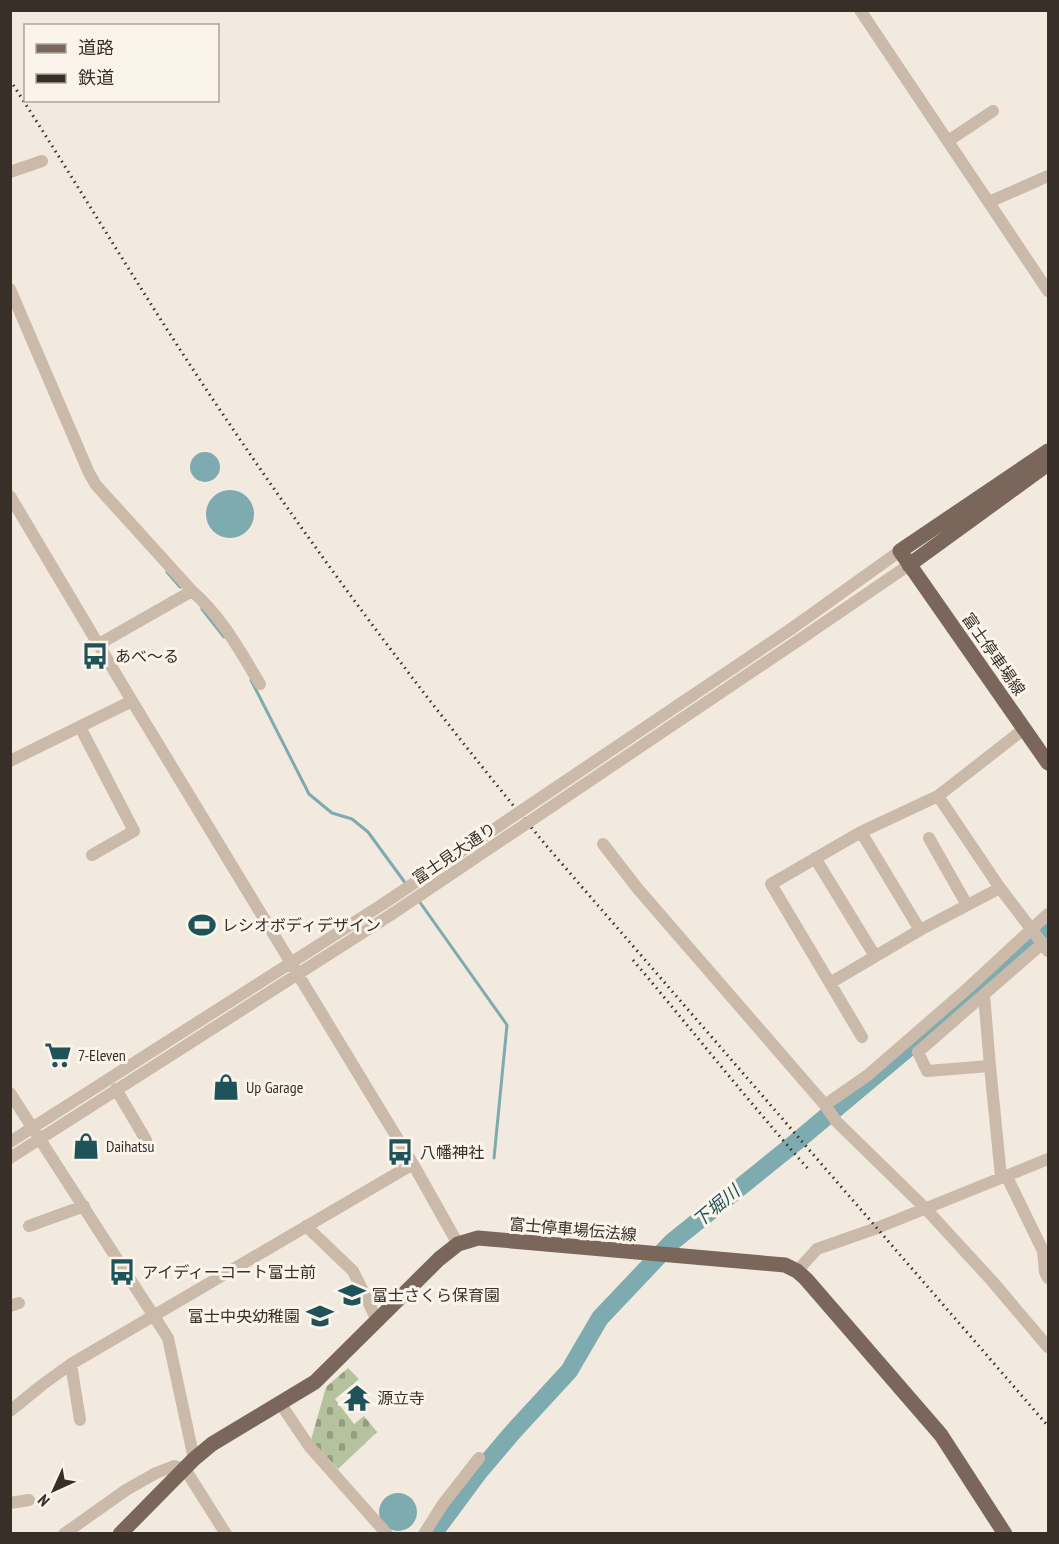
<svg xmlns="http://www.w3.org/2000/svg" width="1059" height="1544" viewBox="0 0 1059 1544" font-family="'PT Sans Narrow','Noto Sans JP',sans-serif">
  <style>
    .cemetery { fill: url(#cemetery-stones) }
    .water { fill: #7dabb0 }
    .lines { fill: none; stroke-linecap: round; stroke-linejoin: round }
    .stream { stroke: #7dabb0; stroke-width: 3 }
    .river { stroke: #7dabb0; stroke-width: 18 }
    .minor { stroke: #cbbaaa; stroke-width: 12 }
    .major { stroke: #7a665a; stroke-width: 15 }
    .rail { stroke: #382f29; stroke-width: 3; stroke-dasharray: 1.5 4.5; stroke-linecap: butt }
    .minor-bridge { stroke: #cbbaaa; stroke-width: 12 }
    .labels { text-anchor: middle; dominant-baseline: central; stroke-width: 6; stroke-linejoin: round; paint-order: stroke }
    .street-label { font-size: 16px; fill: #382f29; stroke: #faf4ea }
    .poi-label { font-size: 16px; fill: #382f29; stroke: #faf4ea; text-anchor: start }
    .water-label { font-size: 18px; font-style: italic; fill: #1f535a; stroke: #faf4ea }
  </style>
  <defs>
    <pattern id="cemetery-stones" width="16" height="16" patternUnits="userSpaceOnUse" patternTransform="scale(1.5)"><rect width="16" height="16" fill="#b4c29e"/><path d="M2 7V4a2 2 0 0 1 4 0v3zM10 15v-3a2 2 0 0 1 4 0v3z" fill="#939e81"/></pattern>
  </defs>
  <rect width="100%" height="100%" fill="#f2eade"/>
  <path class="cemetery" d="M348,1368L359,1379L335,1399L354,1424L364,1416L377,1432L338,1469L311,1440L326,1387Z"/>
  <path class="water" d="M190 467a15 15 0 1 1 30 0a15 15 0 1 1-30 0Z
    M206 514a24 24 0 1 1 48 0a24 24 0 1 1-48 0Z
    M379 1512a19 19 0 1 1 38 0a19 19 0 1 1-38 0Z"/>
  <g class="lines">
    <path class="stream" d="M167,572L180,587
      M202,609L224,637
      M251,680L309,794L332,813L352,819L368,832L406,884
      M419,901L507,1025L494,1158"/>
    <path class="river" d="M433,1534L479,1472L512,1433L569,1371L600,1318L672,1242L790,1147L987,982L1040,935L1048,926"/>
    <path class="minor" d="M860,10L1048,291
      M948,141L993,111
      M10,172L42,161
      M989,202L1048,176
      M10,289L89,473L96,485L192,591
      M10,496L132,701L413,1164L458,1244
      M791,629L900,551
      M799,640L909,565
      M99,644L192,591C222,617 240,651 260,684
      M80,727L134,831L92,855
      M10,761L132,701
      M938,796L1000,888L1048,951
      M861,832L920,930
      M929,838L967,905
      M603,844L638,889L825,1105L836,1121L925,1208L992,1281L1048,1347
      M815,858L875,956
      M830,983L920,930L1000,888
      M984,995L990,1066L1001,1177
      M862,1037L771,884L861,832L938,796L1024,729
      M990,1066L927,1071L918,1052L1043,943
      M116,1089L146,1140
      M10,1093L168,1338L194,1459
      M825,1105L868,1075L967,989L1048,914
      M10,1142L383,904
      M10,1158L392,914
      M1006,1175L1043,1251L1045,1272L1048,1278
      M29,1226L84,1206
      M306,1226L353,1271L377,1320
      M797,1271L817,1249L877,1228L1048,1159
      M10,1306L19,1303
      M71,1364L80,1420
      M280,1403L309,1446L387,1534
      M10,1411L42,1385L71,1364L413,1164
      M10,1503L29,1500
      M64,1534L126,1490L156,1473L174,1466L185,1469L226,1534
      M424,1534L443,1504L479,1458"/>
    <path class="major" d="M1048,451L900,551L1048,763
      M909,565L1048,464
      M120,1534L194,1459L212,1444L315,1382L439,1259L458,1244L478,1238L785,1265L797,1271L806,1279L941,1435L1005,1534"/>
    <path class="rail" d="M10,80C75,180 135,282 200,380C308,543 425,700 550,850L1048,1426
      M633,960C692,1030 748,1101 809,1170"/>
    <path class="minor-bridge" d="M383,904L791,629
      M392,914L799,640"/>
  </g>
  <defs>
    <symbol id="bus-bare" viewBox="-9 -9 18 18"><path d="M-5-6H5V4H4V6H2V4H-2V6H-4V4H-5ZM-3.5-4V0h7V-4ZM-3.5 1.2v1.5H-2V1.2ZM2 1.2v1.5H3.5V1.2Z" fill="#1f535a" stroke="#faf4ea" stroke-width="2.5" paint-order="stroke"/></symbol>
    <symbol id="stadium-bare" viewBox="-9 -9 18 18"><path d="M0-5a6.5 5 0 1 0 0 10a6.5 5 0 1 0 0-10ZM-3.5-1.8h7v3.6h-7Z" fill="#1f535a" stroke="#faf4ea" stroke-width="2.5" paint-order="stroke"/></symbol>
    <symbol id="supermarket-bare" viewBox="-9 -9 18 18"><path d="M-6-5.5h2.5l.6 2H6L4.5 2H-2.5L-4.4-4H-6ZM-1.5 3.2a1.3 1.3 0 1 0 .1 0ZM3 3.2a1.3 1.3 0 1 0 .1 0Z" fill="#1f535a" stroke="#faf4ea" stroke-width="2.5" paint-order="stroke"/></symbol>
    <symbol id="shop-bare" viewBox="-9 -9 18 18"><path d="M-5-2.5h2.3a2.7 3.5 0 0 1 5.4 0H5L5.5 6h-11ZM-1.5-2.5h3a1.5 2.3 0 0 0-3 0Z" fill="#1f535a" stroke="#faf4ea" stroke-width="2.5" paint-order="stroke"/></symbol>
    <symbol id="school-bare" viewBox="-9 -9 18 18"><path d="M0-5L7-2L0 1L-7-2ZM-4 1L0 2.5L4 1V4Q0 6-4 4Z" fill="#1f535a" stroke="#faf4ea" stroke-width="2.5" paint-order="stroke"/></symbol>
    <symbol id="temple-bare" viewBox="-9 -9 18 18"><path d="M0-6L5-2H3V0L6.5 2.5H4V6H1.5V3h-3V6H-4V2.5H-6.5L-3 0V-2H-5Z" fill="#1f535a" stroke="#faf4ea" stroke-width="2.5" paint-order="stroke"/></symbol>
  </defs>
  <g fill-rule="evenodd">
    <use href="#bus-bare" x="76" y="637" width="38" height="38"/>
    <use href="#stadium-bare" x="183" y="906" width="38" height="38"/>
    <use href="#supermarket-bare" x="39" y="1036" width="38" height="38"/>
    <use href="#shop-bare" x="207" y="1068" width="38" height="38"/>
    <use href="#shop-bare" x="67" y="1127" width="38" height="38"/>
    <use href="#bus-bare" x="381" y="1133" width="38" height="38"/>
    <use href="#bus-bare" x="103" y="1253" width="38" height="38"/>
    <use href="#school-bare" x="333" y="1276" width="38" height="38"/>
    <use href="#school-bare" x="301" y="1297" width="38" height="38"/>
    <use href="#temple-bare" x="338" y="1379" width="38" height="38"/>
  </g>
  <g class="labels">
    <g class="street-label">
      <text transform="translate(994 654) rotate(55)">富士停車場線</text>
      <text transform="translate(454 853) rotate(-34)">富士見大通り</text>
      <text transform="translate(573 1229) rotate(5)">富士停車場伝法線</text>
    </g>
    <g class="poi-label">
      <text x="115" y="656">あべ〜る</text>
      <text x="222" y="925">レシオボディデザイン</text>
      <text x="78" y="1055">7-Eleven</text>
      <text x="246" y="1087">Up Garage</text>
      <text x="106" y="1146">Daihatsu</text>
      <text x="420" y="1152">八幡神社</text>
      <text x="142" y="1272">アイディーコート富士前</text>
      <text x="372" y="1295">富士さくら保育園</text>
      <text x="300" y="1316" text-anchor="end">富士中央幼稚園</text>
      <text x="377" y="1398">源立寺</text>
    </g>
    <g class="water-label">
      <text transform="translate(716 1206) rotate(-40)">下堀川</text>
    </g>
  </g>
  <rect width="1059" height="1544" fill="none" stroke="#382f29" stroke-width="24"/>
  <rect x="24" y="24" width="195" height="78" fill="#faf4ea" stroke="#aca59d" stroke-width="1.5"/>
  <rect x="36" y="44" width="30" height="9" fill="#7a665a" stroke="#aca59d" stroke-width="1.5"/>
  <text x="78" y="54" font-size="18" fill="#382f29">道路</text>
  <rect x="36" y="74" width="30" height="9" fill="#382f29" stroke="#aca59d" stroke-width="1.5"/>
  <text x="78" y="84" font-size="18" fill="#382f29">鉄道</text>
  <g transform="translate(54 1490) rotate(225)" stroke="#faf4ea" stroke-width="4.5" paint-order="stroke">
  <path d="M0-4.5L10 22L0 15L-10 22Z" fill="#382f29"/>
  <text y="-9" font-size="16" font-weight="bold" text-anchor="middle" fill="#382f29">N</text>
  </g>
</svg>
